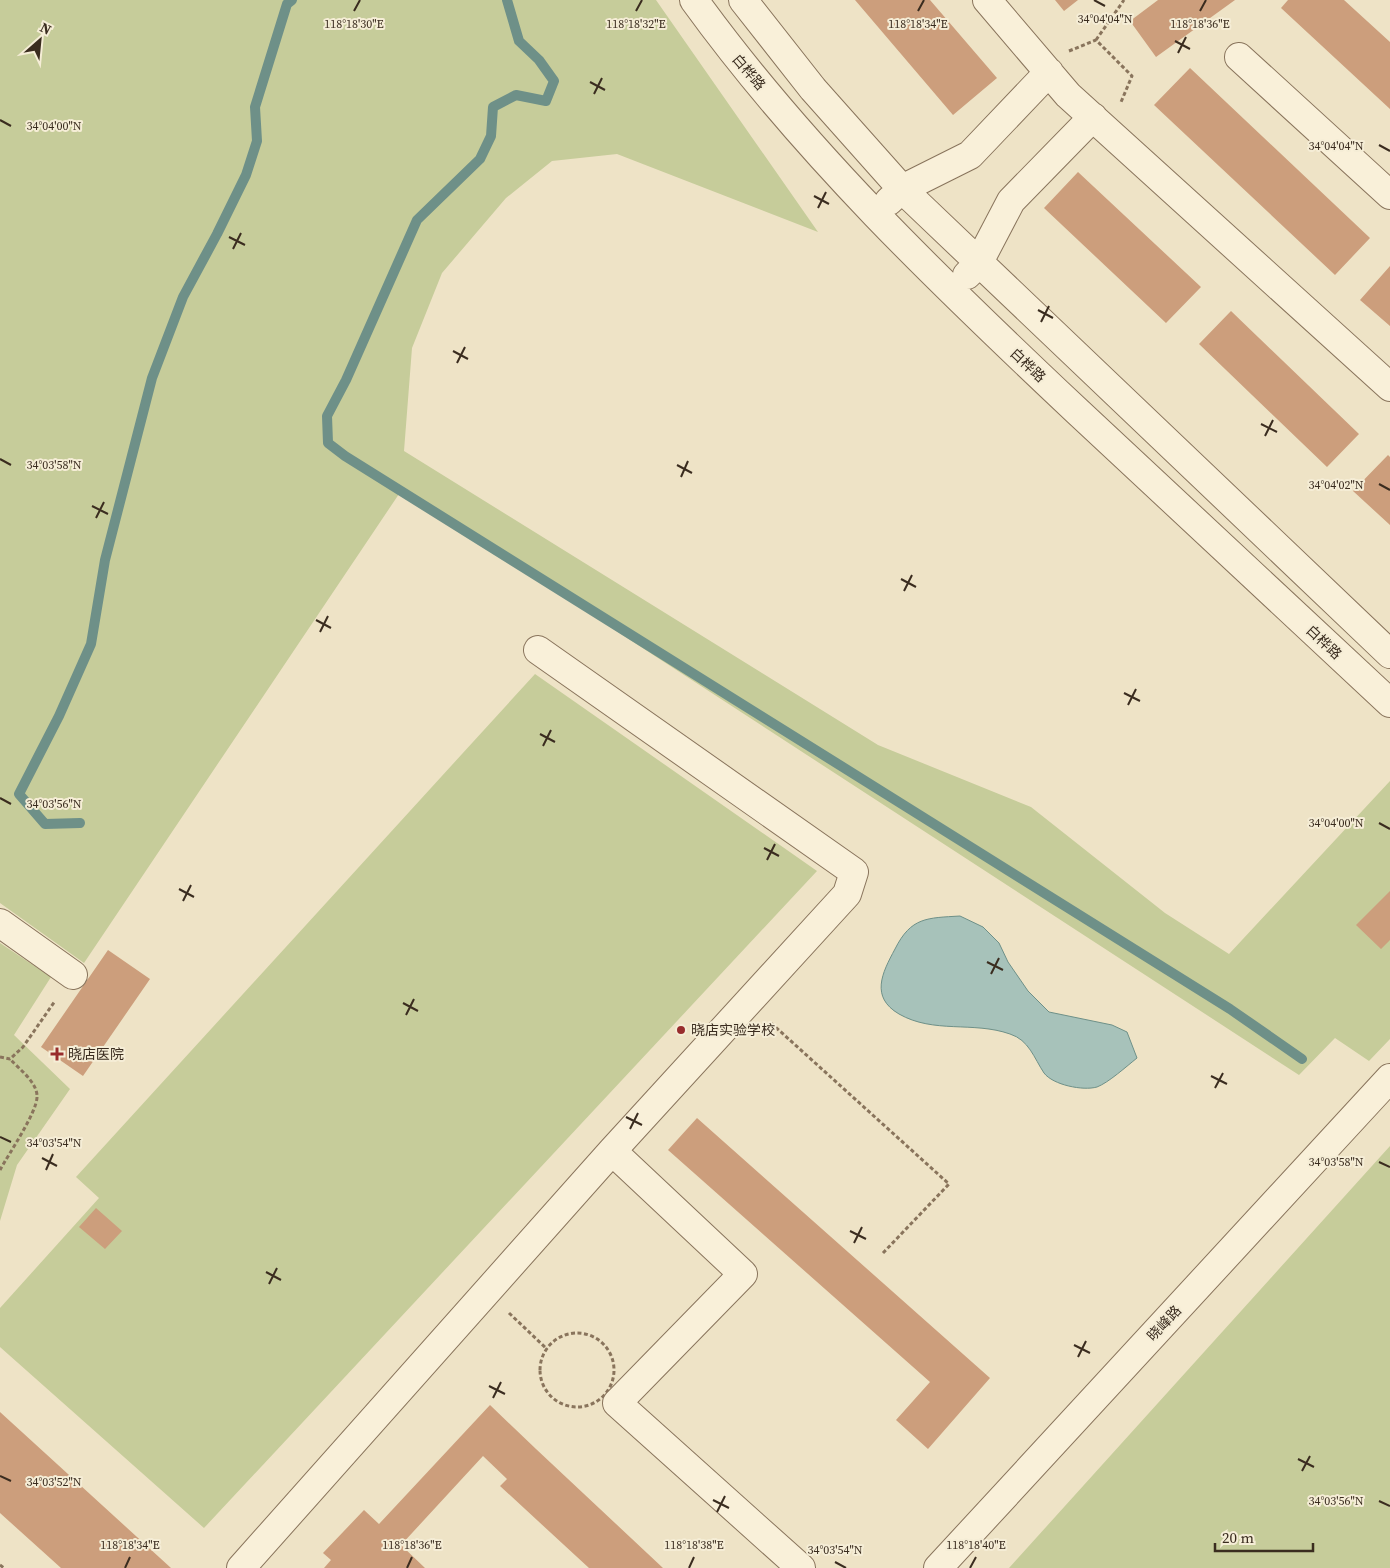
<svg xmlns="http://www.w3.org/2000/svg" width="1390" height="1568" viewBox="0 0 1390 1568" font-family="'Source Serif 4','Noto Sans SC',serif">
  <style>
    .green { fill: #c6cc9a }
    .water { fill: #a7c2ba; stroke: #6e9088 }
    .lines { fill: none; stroke-linecap: round; stroke-linejoin: round }
    .stream { stroke: #6e9088; stroke-width: 10 }
    .building { fill: #cc9e7c }
    .minor-casing { stroke: #89745c; stroke-width: 30 }
    .path { stroke: #89745c; stroke-width: 3; stroke-dasharray: 4 2.5; stroke-linecap: butt }
    .minor { stroke: #f9f0d9; stroke-width: 28 }
    .ticks { fill: none; stroke: #3a2c1f; stroke-width: 2 }
    .poi-dot { fill: #982c2c; stroke: #f5edd6; stroke-width: 2 }
    .labels { text-anchor: middle; dominant-baseline: central; stroke-width: 4; stroke-linejoin: round; paint-order: stroke }
    .street-label { font-size: 14px; fill: #3a2c1f; stroke: #f5edd6 }
    .poi-label { font-size: 14px; fill: #3a2c1f; stroke: #f5edd6; text-anchor: start }
    .ticks-label { font-size: 12px; text-anchor: middle; fill: #3a2c1f; stroke: #f5edd6; stroke-width: 4; stroke-linejoin: round; paint-order: stroke }
  </style>
  <rect width="100%" height="100%" fill="#eee3c6"/>
  <path class="green" d="M0,0H656L818,232L617,154L552,161L506,198L442,273L412,348L404,451L878,745L1031,807L1165,913L1229,954L1390,781V1039L1369,1061L1335,1038L1299,1075L401,491L84,963L0,903Z
    M535,674L817,871L204,1528L0,1347V1308L99,1198L76,1177Z
    M0,943L51,977L14,1035L70,1089L17,1165L0,1221Z
    M1390,1146V1568H1009Z"/>
  <path class="water" d="M960,916L983,927L999,943L1008,962L1028,991L1049,1012L1112,1025L1127,1032L1137,1058C1127,1066 1108,1083 1097,1087C1083,1091 1053,1085 1044,1073C1034,1058 1029,1040 1010,1034C973,1021 934,1034 899,1014C870,997 882,973 895,949C911,917 927,918 960,916Z"/>
  <g class="lines">
    <path class="stream" d="M507,0L519,41L539,60L554,81L546,101L516,95L493,107L491,136L480,159L417,220L346,380L327,416L328,443L345,456L1230,1009L1302,1059
      M80,823L45,824L19,794L59,716L91,644L105,560L152,378L183,297L217,234L246,175L257,141L255,107L287,4L292,0"/>
  </g>
  <path class="building" d="M855,0H930L997,78L953,115Z
    M1055,0H1078L1064,11Z
    M1158,0H1235L1156,57L1130,21Z
    M1288,0H1344L1390,42V109L1281,8Z
    M1190,68L1370,238L1335,275L1154,105Z
    M1078,172L1201,287L1166,323L1044,208Z
    M1390,266V326L1360,300Z
    M1231,311L1359,434L1327,467L1199,344Z
    M1388,455L1390,457V525L1353,491Z
    M1390,891V940L1381,949L1356,925Z
    M108,950L150,979L83,1076L41,1047Z
    M697,1118L990,1378L928,1449L896,1420L930,1382L668,1150Z
    M96,1208L122,1231L105,1249L79,1227Z
    M490,1405L536,1449L663,1568H589L500,1486L507,1479L483,1456L401,1545L425,1568H324L331,1560L323,1553L364,1510L379,1524Z
    M0,1412L171,1568H61L0,1513Z"/>
  <g class="lines">
    <defs>
      <path id="minor" d="M694,0C804,152 941,283 1077,411C1182,508 1286,606 1390,703
        M743,0L813,89L902,189L1390,654
        M987,0L1068,95L1390,387
        M1239,57L1390,195
        M889,201L902,189L970,155L1049,72
        M967,275L978,264L1011,201L1093,117
        M0,923L73,975
        M612,1151L743,1274L617,1403L801,1568
        M241,1568L612,1151L847,894L854,872L538,650
        M938,1568L1390,1078"/>
    </defs>
    <use href="#minor" class="minor-casing"/>
    <path class="path" d="M1096,40L1124,0
      M1069,51L1096,40L1132,76L1121,102
      M771,1023L949,1184L883,1253
      M0,1057L10,1059L23,1047L55,1001
      M0,1170C8,1155 38,1111 37,1096C37,1082 19,1069 10,1059
      M509,1313L547,1349
      M540 1370a37 37 0 1 1 74 0a37 37 0 1 1-74 0Z
      M0,1565L4,1568"/>
    <use href="#minor" class="minor"/>
  </g>
  <path class="ticks" d="M1094,0L1105,6M354,11L360,0M636,11L642,0M918,11L924,0M1200,11L1206,0M1175,41L1190,49M1178,53L1186,37M590,82L605,90M594,94L602,78M0,120L11,126M1379,145L1390,151M814,196L829,204M818,208L826,192M229,237L245,245M233,249L241,233M1038,310L1053,318M1041,322L1049,306M453,351L468,359M457,363L465,347M1261,424L1277,432M1265,436L1273,420M0,459L11,465M677,465L692,473M681,477L688,461M1379,484L1390,490M92,506L108,514M96,518L104,502M901,579L916,587M904,591L912,575M316,620L331,628M320,632L328,616M1124,693L1140,701M1128,705L1136,689M540,734L555,742M543,746L551,730M0,798L11,804M1379,823L1390,829M764,848L779,856M767,860L775,844M179,889L194,897M183,901L191,885M987,962L1003,970M991,974L999,958M403,1003L418,1011M406,1015L414,999M1211,1076L1227,1084M1215,1088L1223,1073M626,1117L642,1125M630,1129L638,1113M0,1137L11,1142M42,1158L57,1166M1379,1162L1390,1167M46,1170L53,1154M850,1231L866,1239M854,1243L862,1227M266,1272L281,1280M269,1284L277,1268M1074,1345L1090,1353M1078,1357L1086,1341M489,1386L505,1394M493,1398L501,1382M1298,1459L1314,1467M1302,1471L1310,1456M0,1476L11,1481M713,1500L729,1508M1379,1501L1390,1506M717,1512L725,1496M835,1562L846,1568M125,1568L130,1557M407,1568L412,1557M689,1568L694,1557M970,1568L976,1557"/>
  <g class="poi-dot">
    <circle cx="681" cy="1030" r="5"/>
    <path d="M54.5 1046.5h5v5h5v5h-5v5h-5v-5h-5v-5h5z"/>
  </g>
  <g class="labels">
    <g class="street-label">
      <text transform="translate(749 72) rotate(49)">白桦路</text>
      <text transform="translate(1028 365) rotate(43)">白桦路</text>
      <text transform="translate(1324 642) rotate(43)">白桦路</text>
      <text transform="translate(1164 1323) rotate(-47)">晓峰路</text>
    </g>
    <g class="poi-label">
      <text x="691" y="1030">晓店实验学校</text>
      <text x="68" y="1054">晓店医院</text>
    </g>
  </g>
  <g class="ticks-label">
    <text x="1105" y="23">34°04'04"N</text>
    <text x="354" y="28">118°18'30"E</text>
    <text x="636" y="28">118°18'32"E</text>
    <text x="918" y="28">118°18'34"E</text>
    <text x="1200" y="28">118°18'36"E</text>
    <text x="54" y="130">34°04'00"N</text>
    <text x="1336" y="150">34°04'04"N</text>
    <text x="54" y="469">34°03'58"N</text>
    <text x="1336" y="489">34°04'02"N</text>
    <text x="54" y="808">34°03'56"N</text>
    <text x="1336" y="827">34°04'00"N</text>
    <text x="54" y="1147">34°03'54"N</text>
    <text x="1336" y="1166">34°03'58"N</text>
    <text x="54" y="1486">34°03'52"N</text>
    <text x="1336" y="1505">34°03'56"N</text>
    <text x="130" y="1549">118°18'34"E</text>
    <text x="412" y="1549">118°18'36"E</text>
    <text x="694" y="1549">118°18'38"E</text>
    <text x="976" y="1549">118°18'40"E</text>
    <text x="835" y="1554">34°03'54"N</text>
  </g>
  <g transform="translate(40 40) rotate(27)" stroke="#f5edd6" stroke-width="4" paint-order="stroke">
  <path d="M0-4L9 19L0 12L-9 19Z" fill="#3a2c1f"/>
  <text y="-8" font-size="14" font-weight="bold" text-anchor="middle" fill="#3a2c1f">N</text>
  </g>
  <path d="M1215 1543v8h98v-8" fill="none" stroke="#3a2c1f" stroke-width="2.5"/>
  <text x="1222" y="1543" font-size="15" fill="#3a2c1f" stroke="#f5edd6" stroke-width="4" paint-order="stroke">20 m</text>
</svg>
